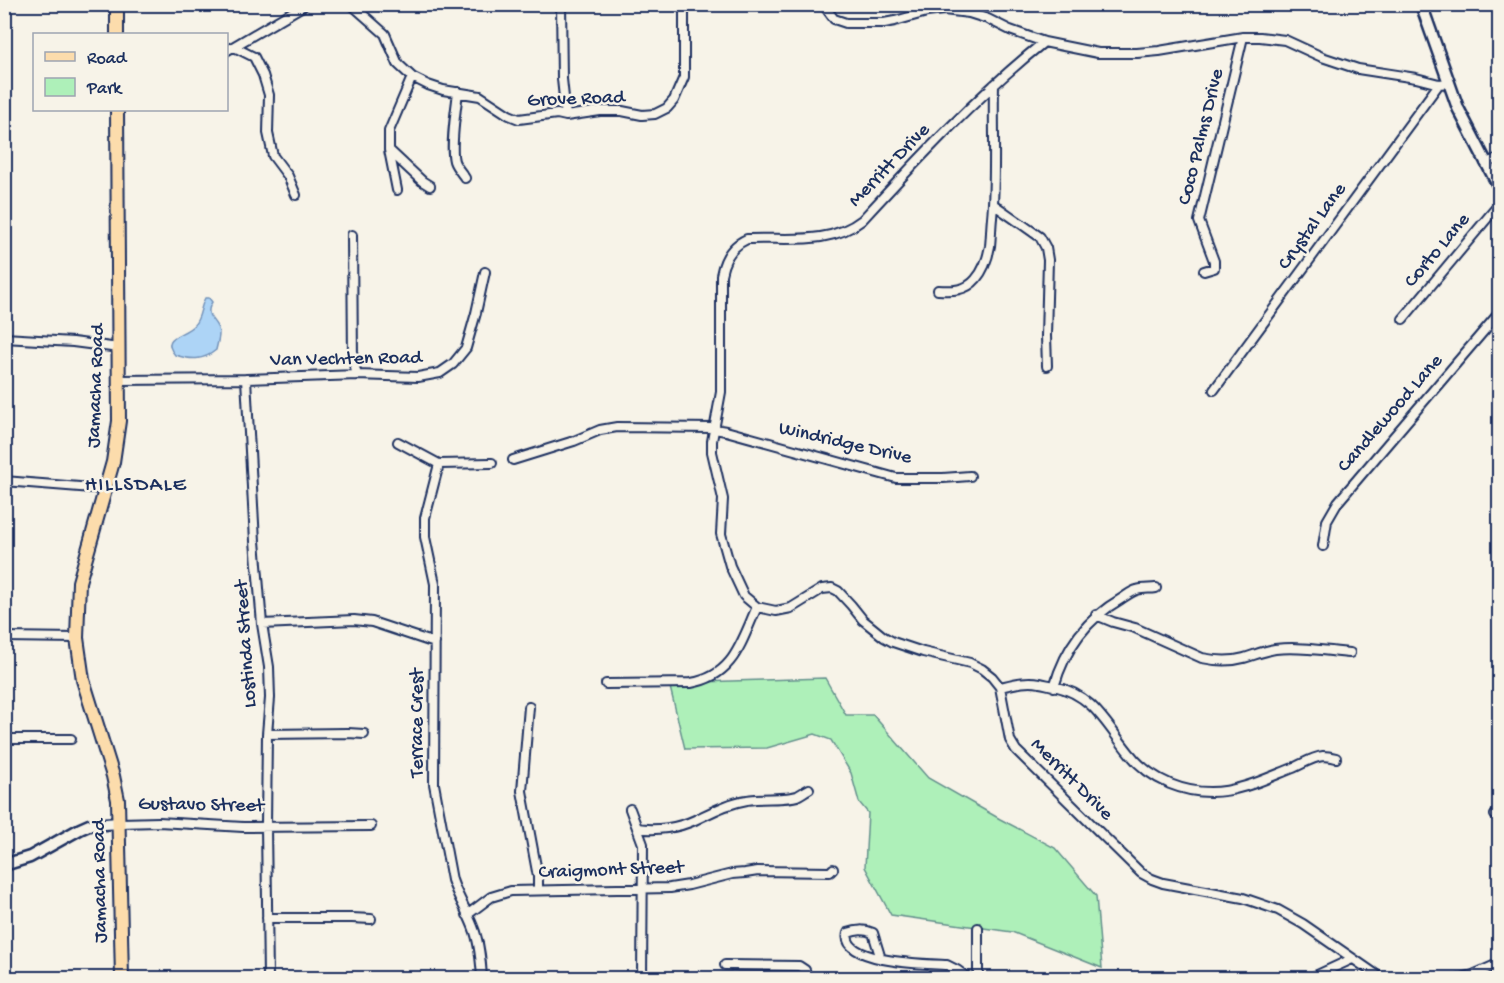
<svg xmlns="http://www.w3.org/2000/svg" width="1504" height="983" viewBox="0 0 1504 983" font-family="'Gochi Hand',sans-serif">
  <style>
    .green { fill: #aef0b9; stroke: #64908c; stroke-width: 1.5 }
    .water { fill: #add4f6; stroke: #7392b9; stroke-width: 1.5 }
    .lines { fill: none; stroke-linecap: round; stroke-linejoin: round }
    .street-casing { stroke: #1b2f5e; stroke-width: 12 }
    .secondary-casing { stroke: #1b2f5e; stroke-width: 15 }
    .primary-casing { stroke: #1b2f5e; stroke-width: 16 }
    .street { stroke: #f7f3e8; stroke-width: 8 }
    .secondary { stroke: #f7f3e8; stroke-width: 10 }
    .primary { stroke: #fcdcac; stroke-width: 12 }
    .labels { text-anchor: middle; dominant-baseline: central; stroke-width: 5; stroke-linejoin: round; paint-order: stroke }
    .street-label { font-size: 20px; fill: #1b2f5e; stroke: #f7f3e8 }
    .neighbourhood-label { font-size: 21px; letter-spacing: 1.5px; fill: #1b2f5e; stroke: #f7f3e8 }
  </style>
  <rect width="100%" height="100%" fill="#f7f3e8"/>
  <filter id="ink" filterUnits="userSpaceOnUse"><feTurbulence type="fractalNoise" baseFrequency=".0167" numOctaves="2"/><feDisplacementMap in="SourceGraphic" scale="12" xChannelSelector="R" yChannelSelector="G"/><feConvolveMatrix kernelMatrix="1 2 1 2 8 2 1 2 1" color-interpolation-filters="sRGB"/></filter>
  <g filter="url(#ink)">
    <path class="green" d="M825,678L846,715H873L928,778L1000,819L1055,848L1096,896L1102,968L1012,932L891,915L865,867L868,813L859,802L851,773L831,740L815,734L767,748L685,749L669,683Z"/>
    <path class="water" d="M205,298H209L212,302C202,319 219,320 219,334C219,339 217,345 216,350C203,361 191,360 175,355C159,336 184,336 194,325C201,318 200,307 205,298Z"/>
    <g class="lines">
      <defs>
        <path id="street" d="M351,4L385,34L398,64L412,77L428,85L443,90L480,96L509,115L519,119L557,114L566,116L600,111H622L642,115L655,114L667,108L674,100L684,77V4
          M561,4L562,79L566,116
          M823,4L834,19L846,23H884L895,21L927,12L944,10L969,13L988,19L1010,30L1044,42L1098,53H1137L1159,51L1243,37H1260L1285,40L1322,57L1358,69L1416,78L1439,84L1449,83
          M1044,42C978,95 920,157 862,220C829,246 786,237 747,239C731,246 724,259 721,275V392L712,441V452L723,499L721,534L730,566L744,596L757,607L776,611L791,608L822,589L832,588L838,591L851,605L863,620L884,637L893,642L923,652L970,663L982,669L992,677L1000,687L1010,740L1016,750L1141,873L1152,879L1163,883L1243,898L1278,910L1303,924L1381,978
          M234,47L254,57L263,75L269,95L268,133L273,156L288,176L296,195
          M226,51L306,4
          M458,92C456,109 450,146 454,161C456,167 461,172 465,178
          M390,151L422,181L430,186
          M1485,163L1500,158
          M397,190L389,150V131L412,77
          M993,204L1040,237L1046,248L1048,260L1046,336L1047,366
          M352,235L353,361L357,375
          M1204,271L1214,268V261L1199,221L1243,37
          M938,290C952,291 966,291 976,279C983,271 988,257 990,246C991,237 991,227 992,218C996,174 993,129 994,85
          M1403,319L1500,203
          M4,338L73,342L119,348
          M246,379L255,541L262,624L269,667L270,698L267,734L266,826L268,978
          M119,380L246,379L357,375L418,377L440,373L453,364L466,348L476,313L485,272
          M1214,390L1439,84
          M714,429L726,431L896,478H943L970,476
          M398,442L439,464L492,463
          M513,460L574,441L600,430L617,427L714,428
          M439,464L425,518V537L435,584L434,784L452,880C458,898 469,914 475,932C480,947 481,962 482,978
          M4,481L105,489
          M1323,546L1327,521L1338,502L1500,312
          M1096,615L1113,622L1135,628L1202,658C1216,661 1230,662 1244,658C1254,655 1264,651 1275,649C1300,646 1326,651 1350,653
          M262,624L354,620L372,622L435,643
          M4,637L77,638
          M606,684L691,683C734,676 741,642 757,607
          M1000,687C1013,684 1027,680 1040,683C1045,684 1049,685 1054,686C1094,695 1106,725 1130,754C1140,767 1154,777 1170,784C1217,803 1250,785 1293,768C1302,764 1313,757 1323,756C1327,756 1332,757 1336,758
          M1054,687C1065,648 1086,619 1121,599C1126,596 1132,591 1137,590C1143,588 1150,589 1156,588
          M529,707L522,791L538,877V890
          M267,734L348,733L364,734
          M4,739H71
          M630,809L643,844L642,978
          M1495,815L1500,817
          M120,823L159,822L243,827L371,826
          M637,828C656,831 678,828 695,820C712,812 728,803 747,800C760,797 786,800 797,796C801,794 805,791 809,789
          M467,915L491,897L511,891L670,888L689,885L732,874L745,873L758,871L830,872L833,869
          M267,918H352L371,919
          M978,928V978
          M881,959L873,933C864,929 857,930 848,933C840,963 928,964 947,965L957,970L968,978
          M725,965L799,966L805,970L807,978
          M1311,978L1352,959
          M1461,978L1473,975L1500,963"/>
        <path id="secondary" d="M1421,4L1458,108L1500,189
          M4,865L30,857L80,829L89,825L120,823"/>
        <path id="primary" d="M117,4V34
          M117,110L119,421L113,462L79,582L77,638L83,680L113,776L118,800L122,978"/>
      </defs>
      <use href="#street" class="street-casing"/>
      <use href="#secondary" class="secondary-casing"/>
      <use href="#primary" class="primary-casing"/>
      <use href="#street" class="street"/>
      <use href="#secondary" class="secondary"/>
      <use href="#primary" class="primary"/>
    </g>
  </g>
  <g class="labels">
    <g class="street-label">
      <text transform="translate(576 100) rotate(-2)">Grove Road</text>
      <text transform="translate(1202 137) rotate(-76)">Coco Palms Drive</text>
      <text transform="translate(890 166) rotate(-46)">Merritt Drive</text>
      <text transform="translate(1313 227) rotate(-54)">Crystal Lane</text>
      <text transform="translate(1438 251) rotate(-50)">Corto Lane</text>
      <text transform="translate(346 360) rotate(-1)">Van Vechten Road</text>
      <text transform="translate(97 386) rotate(-88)">Jamacha Road</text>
      <text transform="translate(1391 414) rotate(-49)">Candlewood Lane</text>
      <text transform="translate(845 444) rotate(13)">Windridge Drive</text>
      <text transform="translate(247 644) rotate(-94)">Lostinda Street</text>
      <text transform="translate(418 723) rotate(-90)">Terrace Crest</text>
      <text transform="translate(1071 780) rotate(45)">Merritt Drive</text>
      <text transform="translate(201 806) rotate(1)">Gustavo Street</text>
      <text transform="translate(611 871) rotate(-2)">Craigmont Street</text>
      <text transform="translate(101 881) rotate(-91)">Jamacha Road</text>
    </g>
    <g class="neighbourhood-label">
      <text x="136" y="486">HILLSDALE</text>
    </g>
  </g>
  <rect width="1504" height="983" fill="none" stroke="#f7f3e8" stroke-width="24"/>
  <rect x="12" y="12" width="1480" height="959" fill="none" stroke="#1b2f5e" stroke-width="2" filter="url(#ink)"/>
  <rect x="33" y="33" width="195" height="78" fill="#f7f3e8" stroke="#9fa5b1" stroke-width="1.5"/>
  <rect x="45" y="52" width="30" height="9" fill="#fcdcac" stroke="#9fa5b1" stroke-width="1.5"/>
  <text x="87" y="63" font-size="18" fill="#1b2f5e">Road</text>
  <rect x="45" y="78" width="30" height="18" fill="#aef0b9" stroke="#9fa5b1" stroke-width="1.5"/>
  <text x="87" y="93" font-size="18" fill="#1b2f5e">Park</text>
</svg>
